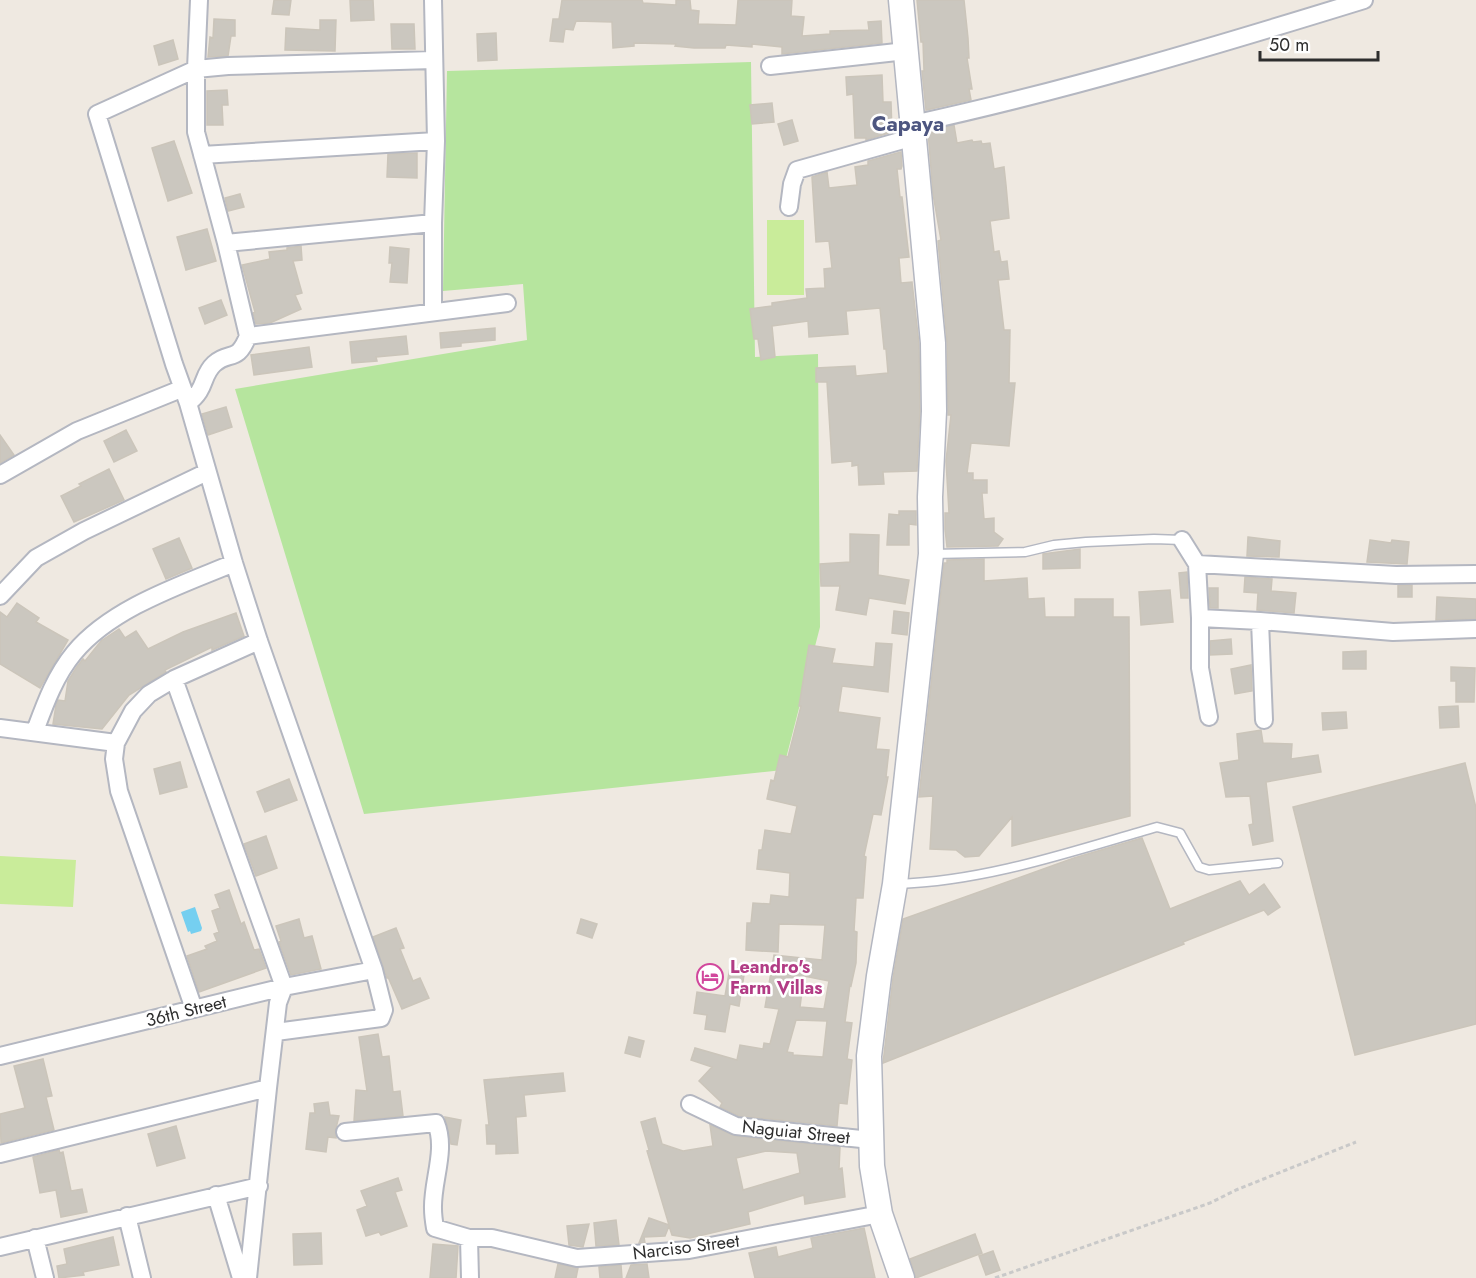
<svg xmlns="http://www.w3.org/2000/svg" width="1476" height="1278" viewBox="0 0 1476 1278" font-family="Jost,sans-serif">
  <style>
    .green { fill: #b6e59e }
    .pitch { fill: #c9ec9a }
    .water { fill: #75cff0 }
    .building { fill: #cbc7bf; stroke: #cbc5ba; stroke-width: 1.5; fill-rule: evenodd }
    .lines { fill: none; stroke-linecap: round; stroke-linejoin: round }
    .lane-casing { stroke: #b4b7c1; stroke-width: 11 }
    .street-casing { stroke: #b4b7c1; stroke-width: 20 }
    .secondary-casing { stroke: #b4b7c1; stroke-width: 27 }
    .path { stroke: #c9c9c9; stroke-width: 3; stroke-dasharray: 4.5 3; stroke-linecap: butt }
    .lane { stroke: #fff; stroke-width: 8 }
    .street { stroke: #fff; stroke-width: 16 }
    .secondary { stroke: #fff; stroke-width: 24 }
    .labels { text-anchor: middle; dominant-baseline: central; stroke-width: 5; stroke-linejoin: round; paint-order: stroke }
    .hotel-label { font-size: 18px; font-weight: bold; fill: #b23c85; stroke: #fff; text-anchor: start }
    .street-label { font-size: 18px; fill: #2e2e2e; stroke: #fff }
    .quarter-label { font-size: 21px; font-weight: bold; fill: #4d5680; stroke: #fff }
  </style>
  <rect width="100%" height="100%" fill="#efe9e1"/>
  <path class="green" d="M751,62L755,357L818,354L820,627L783,770L364,814L235,389L527,340L523,284L443,291L447,71Z"/>
  <path class="pitch" d="M767,220H804V295H767Z
    M0,856L76,860L73,907L0,904Z"/>
  <path class="water" d="M195,907L202,928L201,931L191,934L190,931L188,932L181,912Z"/>
  <path class="building" d="M274,0H291L289,15L272,14Z
    M350,0H373L374,20L351,21Z
    M562,0H642L643,3L676,5V0H690L691,10L699,11L698,24L736,25L738,0H792L791,16L804,17L802,36L830,34V31L869,30L868,22L881,21L882,43L782,54V47L752,44V47L726,45L725,48H694L675,46L676,44L634,43V46L613,48L612,22L576,21L573,30L565,29L563,42L550,41L553,19H559Z
    M917,0H964L968,38L969,58H967L972,89H969L971,100L926,110L922,71H924L923,42H921Z
    M214,19L235,20V36H231L228,56L208,57L210,37L213,38Z
    M320,20H336L335,51L285,50L286,28L320,30Z
    M391,24H414L415,49H392Z
    M496,33L497,60L478,61L477,34Z
    M173,40L178,59L159,65L154,46Z
    M882,75L883,102H891L892,132L866,140V138H855L853,94L847,95L846,77Z
    M227,90L228,105H222L223,125H207V91Z
    M772,103L774,122L752,124L750,105Z
    M792,120L798,141L784,145L778,124Z
    M954,125L957,143L972,140L973,142L981,141L982,144L990,143L994,169L1004,167L1006,185L1009,218L990,221L994,252L999,251L1001,262L1007,261L1009,279L998,280L1004,330H1010L1009,383H1015L1009,446L971,443L967,473H973V480H987V493H982L984,519L994,518V532L1003,539L998,546L947,547L945,529V513H949L946,461L951,415H948L947,342L938,241L941,240L933,194L928,131Z
    M174,141L192,193L168,201L152,148Z
    M901,152L902,166L901,169H897L900,197H902L909,257L899,258L901,283L912,282L919,344L920,411L917,471L883,472L884,484L859,485L858,465L852,466V461L832,463L827,382H816V368L855,366L856,376L888,373L886,349H884L880,308L846,311L848,334L809,337L808,321L772,326L775,357L761,360L758,339H754L750,309L772,306V303L807,298L806,289L825,288L824,269L832,268L829,241L816,242L812,177L827,172L829,188L857,185L855,167L868,165V161Z
    M417,153V178L387,177L388,154Z
    M240,194L244,207L228,211L225,198Z
    M207,229L216,261L186,270L177,237Z
    M301,246L302,260L293,261L302,293L295,295L301,309L270,323L256,324L253,313L255,312L242,265L270,259L269,252L287,250V248Z
    M390,247L409,249L407,283L390,282L392,263H389Z
    M221,300L227,315L205,324L199,308Z
    M495,328V340L461,343V346L441,348L440,333Z
    M406,336L408,354L376,357L377,361L352,363L350,342Z
    M309,347L312,367L254,375L251,355Z
    M226,407L232,427L208,435L202,414Z
    M126,430L137,451L114,462L104,441Z
    M0,435L14,455L0,463Z
    M109,469L124,500L74,522L61,496L81,486L79,484Z
    M899,511H916V525L909,524V545H887L889,514L899,515Z
    M850,534L879,535L878,575L909,580L905,604L869,598L866,615L836,610L840,586H821L820,564L850,562Z
    M1248,537L1280,541L1279,557L1247,556Z
    M179,538L192,568L166,579L153,549Z
    M1370,540L1391,543L1392,540L1409,542L1407,564L1367,562Z
    M1080,549V568L1043,569V554Z
    M984,559V581L1027,578L1028,599L1044,598L1045,617H1075V599H1113V617H1129L1130,816L1012,846V817L979,856L965,857L956,850L930,849L933,796L919,797L944,563H947V560Z
    M1187,572L1188,598H1181L1179,573Z
    M1245,577L1272,579L1271,591L1296,593L1294,613L1257,610L1258,593L1244,592Z
    M1398,585H1412V597H1398Z
    M1209,588H1218V608H1210Z
    M1170,590L1173,622L1141,625L1139,592Z
    M1437,597L1476,599V619L1436,620Z
    M17,603L39,618L36,622L68,640L40,688L0,664V612L7,617Z
    M894,611L909,613L907,635L892,633Z
    M236,613L244,636L212,650V647L165,670L166,672L129,695L102,729L53,724L56,705L58,700L65,701L68,681L76,668L83,659L85,661L101,641L119,629L125,638L136,631L148,649L183,632Z
    M1231,639L1232,654L1210,655V641Z
    M876,643L892,644L888,692L842,686L838,712L880,718L876,749L889,750L886,777H888L881,815L873,814L864,856L866,857L863,898H856L854,931L857,932L856,963L851,986L850,985L845,1022L852,1023L847,1059L852,1060L847,1104L839,1103L837,1126L739,1116L720,1107L722,1103L699,1081L712,1067L691,1060L695,1048L737,1060L740,1045L763,1049L764,1043L770,1044L779,1009L765,1007L774,955L822,960L825,925L779,924L778,952L746,950L747,923H751L753,903L770,904L771,895L789,897L790,873L757,869L759,850H762L765,830L791,834L797,806L767,799L771,780L774,781L780,755L788,757L801,706H799L809,645L835,649L832,663L874,667ZM804,976L829,981L824,1009L800,1007ZM796,1020L827,1021L823,1057L793,1055V1053L787,1052Z
    M1366,651V669H1343V652Z
    M1251,665L1252,691L1235,694L1231,669Z
    M1451,667L1475,668L1474,702H1456V681H1451Z
    M1458,706L1459,727L1440,728L1439,707Z
    M1346,712L1347,728L1323,730L1322,713Z
    M1261,730L1263,743L1292,744L1291,759L1318,755L1321,772L1266,782L1273,841L1253,845L1249,825L1253,824L1250,796L1226,797L1220,763L1239,760L1237,734Z
    M180,762L187,787L160,794L154,769Z
    M1465,763L1476,808V1024L1355,1055L1293,807Z
    M289,779L297,800L265,812L257,792Z
    M266,836L277,868L256,876L244,844Z
    M1142,838L1170,909L1240,881L1249,895L1264,884L1280,907L1268,915L1264,910L1183,942L1184,944L883,1063L893,978L903,919L1074,858Z
    M229,890L241,924L244,922L254,950L259,949L266,968L199,992L187,956L207,949L205,946L217,941L214,934L219,932L212,911L220,908L215,895Z
    M299,919L304,938L312,936L321,969L291,975L279,942L281,941L276,926Z
    M581,919L597,924L592,938L577,933Z
    M396,928L404,948L400,949L413,981L420,978L429,998L402,1009L388,977L387,978L373,937Z
    M730,967L745,969L739,1006L730,1004L725,1032L705,1029L707,1015L694,1013L697,992L725,996Z
    M378,1034L382,1057L389,1056L393,1092L400,1091L403,1116L354,1121L356,1090L367,1091L359,1037Z
    M629,1037L644,1041L640,1057L625,1053Z
    M43,1059L52,1096L46,1097L54,1130L1,1143L0,1114L25,1108L14,1066Z
    M563,1073L565,1091L524,1095L526,1116L516,1117L518,1153L496,1154V1144H487L486,1125H489L484,1080Z
    M328,1102L330,1115L339,1116L335,1132L336,1138L328,1137L326,1152L306,1149L310,1113H315L314,1104Z
    M445,1117L461,1120L457,1145L451,1144Z
    M655,1118L662,1144L683,1151L713,1146L710,1125L735,1136L840,1147L839,1169L842,1168L845,1197L805,1204L804,1195L748,1212L750,1224L690,1238L672,1235L669,1226L665,1236L644,1237L645,1243H639L649,1218L669,1225L647,1151L649,1150L641,1122ZM766,1151L797,1153L800,1173L743,1190L736,1158Z
    M176,1126L185,1158L157,1166L148,1134Z
    M59,1150L60,1153L63,1152L71,1191L82,1189L87,1212L61,1217L56,1190L40,1193L33,1157Z
    M398,1178L402,1190L395,1192L407,1226L381,1235L379,1232L366,1236L357,1210L367,1206L361,1191Z
    M616,1220L619,1245L596,1246L594,1223Z
    M589,1224L583,1247L569,1245L567,1226Z
    M864,1228L875,1278H755L749,1253L776,1247L778,1257L813,1248L811,1238Z
    M321,1233L322,1264L294,1265L293,1234Z
    M975,1234L982,1253L916,1278L910,1259Z
    M113,1237L119,1265L83,1272L84,1275L59,1278L57,1266L67,1264L64,1249Z
    M433,1244L458,1246L456,1278H430Z
    M993,1251L1000,1270L986,1275L979,1256Z
    M558,1264L578,1268L576,1278H555Z
    M647,1264L649,1278H626L631,1265Z
    M621,1265L622,1278H600L599,1267Z"/>
  <g class="lines">
    <defs>
      <path id="lane" d="M932,554L1025,552L1054,545L1086,542L1154,539L1182,540
        M898,884C987,881 1073,851 1157,827L1180,833L1199,867L1209,870L1278,863"/>
      <path id="street" d="M199,0L196,69V132L226,243L248,336
        M770,66L906,51
        M913,124C1065,91 1215,46 1364,0
        M202,155L436,141
        M789,207L792,184L797,170L914,137
        M226,243L433,223
        M433,311V223L436,141L433,0
        M188,403C207,389 201,376 214,364C229,350 237,364 248,336L507,303
        M0,475L77,431L181,389
        M1182,540L1197,564L1200,618
        M1197,564L1396,575L1476,574
        M0,596L36,558L84,531L207,472
        M1260,621L1264,720
        M174,679L284,987L278,1003L268,1088L248,1278
        M1209,717L1200,668V618L1260,621L1393,632L1476,629
        M0,728L116,743
        M35,731C45,704 55,676 74,653C111,608 181,585 234,563
        M194,1009L119,791L114,759L116,743L133,711L149,694L174,679L259,641
        M276,1032L381,1018L384,1010L374,970L259,641L234,563L188,403L174,364L97,114L196,69L228,66L433,60
        M0,1056L284,987L374,970
        M690,1104L736,1126L871,1140
        M345,1132L436,1123C447,1150 432,1181 433,1209C433,1215 434,1222 435,1228L469,1238
        M0,1154L268,1088
        M216,1195L241,1278
        M127,1216L142,1278
        M35,1238L45,1278
        M0,1247L259,1186
        M470,1278L469,1238H492L577,1258L689,1250L880,1214"/>
      <path id="secondary" d="M901,0L933,343L934,411L930,497L931,554L895,884L879,976L869,1056L872,1166L880,1214L902,1278"/>
    </defs>
    <use href="#lane" class="lane-casing"/>
    <use href="#street" class="street-casing"/>
    <use href="#secondary" class="secondary-casing"/>
    <path class="path" d="M995,1278L1210,1203L1236,1190L1356,1142"/>
    <use href="#lane" class="lane"/>
    <use href="#street" class="street"/>
    <use href="#secondary" class="secondary"/>
  </g>
  <defs>
    <symbol id="hotel-ring" viewBox="-11 -11 22 22"><circle r="9.5" fill="#fff" stroke="#d1479c" stroke-width="1.5"/><path d="M-6-4.5h1.5V1H6V5H4.5V3h-9V5H-6ZM-4 0a1.8 1.8 0 1 1 3.6 0ZM.5 0V-2.5h3Q6-2.5 6 0Z" fill="#d1479c"/></symbol>
  </defs>
  <g fill-rule="evenodd">
    <use href="#hotel-ring" x="695" y="962" width="30" height="30"/>
  </g>
  <g class="labels">
    <g class="hotel-label">
      <text x="730" y="967">Leandro's<tspan x="730" dy="21">Farm Villas</tspan></text>
    </g>
    <g class="street-label">
      <text transform="translate(186 1011) rotate(-14)">36th Street</text>
      <text transform="translate(796 1132) rotate(6)">Naguiat Street</text>
      <text transform="translate(686 1247) rotate(-7)">Narciso Street</text>
    </g>
    <g class="quarter-label">
      <text x="908" y="124">Capaya</text>
    </g>
  </g>
  <path d="M1260 51v9h118v-9" fill="none" stroke="#2e2e2e" stroke-width="3"/>
  <text x="1269" y="51" font-size="18" fill="#2e2e2e" stroke="#ffffff" stroke-width="4.5" paint-order="stroke">50 m</text>
</svg>
